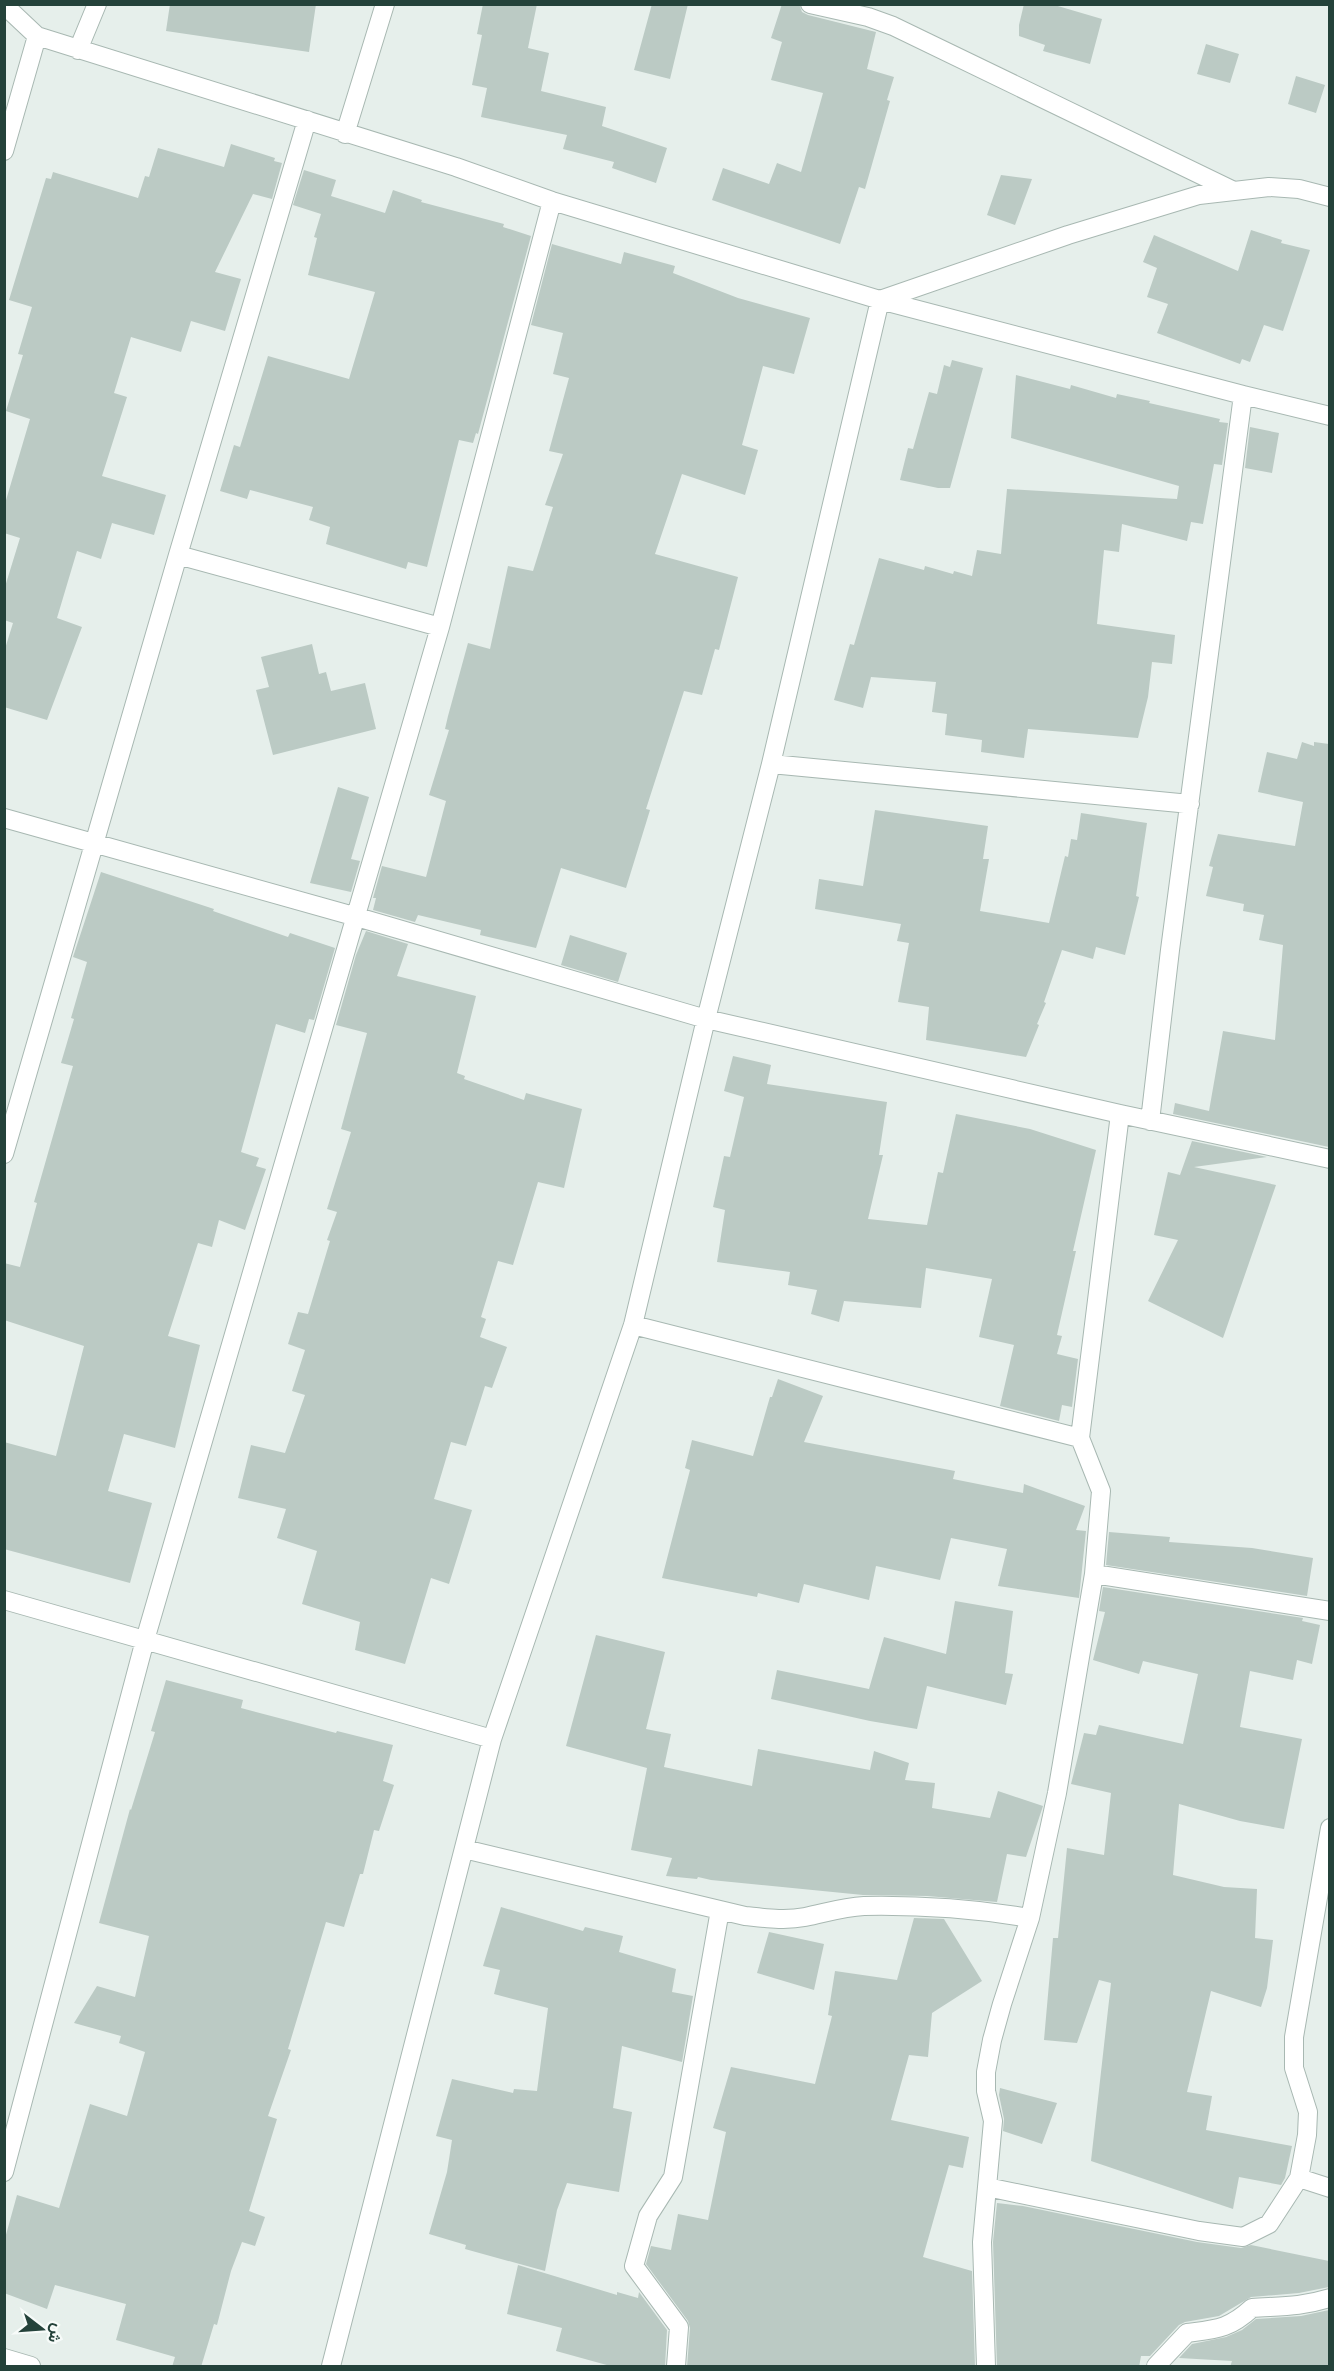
<svg xmlns="http://www.w3.org/2000/svg" width="1334" height="2371" viewBox="0 0 1334 2371" font-family="'Sofia Sans Condensed',Vazirmatn,sans-serif">
  <style>
    .building { fill: #bbcac4 }
    .lines { fill: none; stroke-linecap: round; stroke-linejoin: round }
    .minor-casing { stroke: #a8b8b2; stroke-width: 20 }
    .minor { stroke: #fff; stroke-width: 18 }
  </style>
  <rect width="100%" height="100%" fill="#e6efeb"/>
  <path class="building" d="M170,4H316L309,52L166,31Z
    M483,4H537L528,48L549,53L541,91L606,107L602,126L667,148L656,183L612,168L614,162L563,149L567,135L481,117L487,88L472,85L482,35L477,34Z
    M652,4H688L670,79L634,70Z
    M782,4H799L802,12L808,15L876,32L867,69L894,77L887,100L890,101L865,189L859,187L840,244L712,200L723,168L769,184L777,163L801,172L823,93L771,80L782,42L771,38Z
    M1024,4H1051L1102,19L1090,64L1043,51L1045,45L1019,36V25Z
    M1206,44L1239,54L1230,83L1197,74Z
    M1296,76L1325,85L1316,113L1288,104Z
    M231,144L275,158L274,161L282,163L272,199L253,194L215,272L241,279L225,331L191,321L181,352L131,337L114,393L127,397L102,476L166,495L154,535L112,523L101,559L77,551L57,618L82,627L47,720L4,707V652L13,623L4,620V590L20,538L4,533V507L30,419L6,411L23,355L18,354L32,307L9,300L46,178L51,179L53,172L138,198L145,176L149,177L158,148L224,167Z
    M304,170L336,180L331,196L385,213L393,190L422,200L421,202L504,224L503,227L531,236L478,434L476,433L473,443L459,440L427,567L408,562L406,569L326,544L330,527L309,520L313,507L250,490L247,499L220,491L234,445L240,447L268,356L349,379L375,292L308,275L317,238L314,237L321,214L293,205Z
    M1001,175L1032,179L1015,225L987,215Z
    M1251,230L1282,240L1281,243L1310,250L1283,331L1264,325L1250,362L1242,359L1240,364L1157,333L1168,304L1147,297L1157,268L1143,262L1154,235L1238,271Z
    M552,244L621,264L624,252L675,266L673,273L738,298L810,318L794,374L763,366L742,445L758,450L745,495L682,474L655,554L738,577L719,650L715,649L702,695L684,691L646,809L650,810L626,888L561,868L536,948L480,935L481,930L418,915L415,922L373,910L376,898H373L382,866L426,877L446,801L429,795L449,730L445,729L448,716L468,643L490,649L508,566L533,571L553,507L545,505L563,454L549,451L569,378L553,374L563,333L531,325Z
    M952,360L983,368L950,488H938L900,480L908,448L913,449L929,392L937,394L944,365L950,367Z
    M1016,375L1070,389L1071,385L1116,398L1117,394L1150,401L1149,403L1220,419L1219,422L1228,423L1222,465L1214,464L1203,524L1191,522L1187,541L1122,524L1119,552L1104,550L1097,624L1175,635L1172,664L1152,662L1148,697L1138,738L1028,729L1024,758L981,752L982,740L945,735L947,714L932,712L936,682L871,677L863,708L834,700L850,644L854,645L879,558L924,570L925,566L953,574L954,571L972,576L977,550L1001,554L1007,489L1177,499L1179,486L1011,438Z
    M1250,427L1279,433L1272,473L1245,468Z
    M312,644L319,674L326,672L331,691L365,683L376,729L273,755L256,690L269,687L261,657Z
    M1302,742L1314,746V742L1329,744V1147L1173,1114L1175,1103L1209,1111L1223,1031L1275,1040L1283,945L1259,940L1264,915L1243,911L1244,904L1206,896L1213,867L1209,866L1218,834L1295,846L1303,802L1258,792L1267,752L1297,759Z
    M338,787L369,797L351,859L360,861L351,892L310,883Z
    M875,810L988,826L983,859H989L980,911L1049,923L1065,856L1068,857L1071,839L1077,840L1081,813L1147,823L1136,896L1139,897L1125,955L1096,947L1093,959L1062,950L1044,1002L1046,1003L1037,1024L1039,1025L1026,1057L926,1040L929,1007L898,1002L909,943L897,941L901,924L815,909L819,879L863,886Z
    M101,872L214,909L213,911L288,937L290,933L335,948L314,1020L309,1019L305,1033L276,1024L241,1152L259,1158L256,1166L266,1169L245,1230L219,1220L212,1247L198,1243L168,1336L200,1345L175,1448L124,1434L108,1491L152,1503L130,1583L4,1549V1442L56,1456L84,1346L4,1320V1263L20,1267L37,1203L34,1202L73,1066L61,1063L74,1019L71,1018L87,962L73,957Z
    M366,931L408,944L397,976L476,996L457,1073L465,1076L464,1079L524,1100L526,1093L582,1109L564,1188L538,1182L513,1265L498,1261L481,1317L486,1319L480,1337L507,1347L492,1388L485,1386L466,1446L451,1442L434,1499L472,1510L449,1584L431,1578L405,1664L355,1650L360,1622L302,1604L317,1551L277,1538L286,1509L238,1498L251,1445L285,1453L305,1395L292,1391L305,1350L288,1344L298,1312L308,1314L330,1241L327,1240L337,1212L327,1209L351,1132L341,1129L367,1033L336,1025L356,955Z
    M570,935L627,953L618,982L561,965Z
    M733,1056L771,1065L767,1084L887,1102L879,1155H883L868,1219L927,1225L938,1172L943,1173L956,1114L1030,1129L1096,1150L1073,1251H1076L1057,1335L1062,1336L1057,1354L1078,1359L1072,1407L1062,1405L1059,1421L1000,1406L1014,1345L979,1337L992,1279L926,1268L921,1308L844,1301L839,1322L811,1314L817,1290L788,1285L790,1272L717,1262L725,1210L713,1207L724,1156L730,1157L744,1097L724,1091Z
    M1192,1141L1267,1157L1194,1167L1276,1185L1223,1338L1148,1301L1178,1240L1154,1235L1168,1172L1180,1175Z
    M778,1379L823,1396L804,1442L955,1471L953,1479L1023,1493L1024,1484L1085,1506L1076,1530L1086,1531L1079,1598L998,1586L1007,1549L951,1538L940,1580L876,1566L869,1600L804,1584L799,1603L758,1593L757,1597L662,1578L690,1470L685,1468L692,1440L753,1456L770,1397H772Z
    M1109,1532L1170,1537L1169,1542L1252,1548L1313,1558L1307,1596L1106,1565Z
    M1103,1587L1303,1618L1302,1621L1320,1625L1312,1664L1297,1660L1293,1680L1250,1671L1240,1727L1302,1739L1284,1829L1240,1821L1179,1804L1173,1875L1224,1887L1257,1889L1255,1938L1273,1940L1267,1988L1261,2007L1211,1991L1187,2092L1212,2096L1206,2130L1292,2146L1285,2178L1281,2185L1239,2177L1233,2209L1091,2161L1111,1983L1099,1980L1077,2043L1044,2040L1053,1938H1058L1067,1848L1104,1855L1111,1793L1071,1784L1084,1733L1096,1735L1099,1725L1183,1744L1198,1674L1143,1661L1139,1674L1093,1660L1105,1612L1099,1611Z
    M955,1601L1013,1611L1005,1673L1013,1674L1006,1705L927,1686L917,1729L870,1721L771,1699L777,1670L869,1689L884,1637L946,1654Z
    M596,1635L665,1652L646,1729L671,1734L664,1767L752,1786L758,1749L870,1770L874,1751L909,1763L905,1780L935,1783L932,1808L990,1818L998,1791L1043,1806L1026,1857L1007,1854L997,1902L927,1896L863,1895L711,1880L698,1877L697,1879L666,1876L672,1858L631,1850L647,1768L566,1746Z
    M166,1680L243,1700L241,1708L336,1733L337,1731L393,1745L383,1781L394,1785L379,1831L374,1830L363,1874H360L344,1927L326,1922L288,2049L291,2050L268,2116L277,2119L249,2211L265,2217L255,2246L242,2242L231,2271L217,2325L214,2324L201,2367H172L175,2357L116,2340L126,2304L55,2285L47,2309L4,2293V2242L17,2195L59,2208L90,2104L127,2116L145,2052L119,2043L121,2036L74,2023L97,1986L135,1997L149,1936L99,1923L130,1809L131,1810L155,1732L151,1731Z
    M501,1907L583,1931L585,1927L623,1936L619,1952L676,1969L672,1992L693,1996L682,2062L622,2046L613,2108L632,2112L619,2192L567,2183L557,2210L545,2271L465,2249L466,2245L429,2234L447,2172L452,2140L436,2136L452,2079L513,2093L514,2089L537,2091L548,2008L494,1994L500,1970L483,1966Z
    M914,1918L944,1919L982,1981L932,2013L928,2057L909,2055L891,2120L969,2137L963,2168L949,2165L923,2257L972,2271L975,2367H687L690,2328L688,2321L646,2264L651,2246L671,2250L678,2214L708,2220L726,2132L713,2128L731,2067L815,2084L832,2016L828,2015L835,1971L897,1980Z
    M769,1932L824,1944L814,1990L757,1973Z
    M1000,2088L1057,2103L1042,2144L1003,2131L1004,2119L999,2095Z
    M997,2203L1023,2206L1197,2242L1241,2248L1251,2245L1329,2261V2287L1299,2293L1251,2297L1219,2316L1185,2322L1179,2325L1150,2356H1141L1139,2367H997L993,2242Z
    M518,2265L617,2295V2292L638,2298L639,2292L667,2330L665,2367H614L556,2351L562,2328L507,2314Z
    M1329,2310V2367H1230L1232,2361L1179,2358L1192,2344L1226,2337L1242,2330L1256,2319L1301,2316Z"/>
  <g class="lines">
    <defs>
      <path id="minor" d="M810,4L868,17L893,26L1234,191
        M4,5L37,36L456,167L552,201L880,300L1243,395
        M78,50L97,4
        M345,134L385,4
        M4,151L37,36
        M178,555L440,627
        M771,764L1190,804
        M4,818L357,917L706,1019L1120,1114L1330,1159
        M1150,1121L1170,950L1243,395L1330,416
        M4,1154L178,555L307,120
        M633,1325L1080,1438
        M1094,1574L1330,1611
        M4,1600L492,1739
        M464,1849L745,1916C765,1918 785,1921 805,1917C825,1913 843,1907 864,1906C920,1905 976,1909 1030,1918
        M4,2172L145,1640L440,627L552,201
        M1299,2178L1330,2188
        M987,2187L1199,2231L1243,2237L1269,2224L1299,2178L1307,2135L1308,2112L1294,2068V2037L1330,1828
        M4,2358L31,2366
        M331,2366L492,1739L633,1325L706,1019L771,764L880,300L1068,235L1199,195L1269,187L1299,189L1330,197
        M676,2366L679,2327L634,2266L648,2216L673,2177L720,1910
        M986,2366L982,2242L993,2121L986,2091V2072L992,2040L1002,2004L1030,1918L1057,1793L1094,1574L1101,1491L1080,1438L1120,1114
        M1156,2366L1187,2333C1217,2329 1229,2329 1252,2308C1282,2306 1300,2307 1330,2298"/>
    </defs>
    <use href="#minor" class="minor-casing"/>
    <use href="#minor" class="minor"/>
  </g>
  <rect width="1334" height="2371" fill="none" stroke="#24423a" stroke-width="12"/>
  <g transform="translate(42 2329) rotate(107)" stroke="#f7fbf9" stroke-width="4.5" paint-order="stroke">
  <path d="M0-4.5L10 22L0 15L-10 22Z" fill="#24423a"/>
  <text y="-9" font-size="16" font-weight="bold" text-anchor="middle" fill="#24423a">ش</text>
  </g>
</svg>
